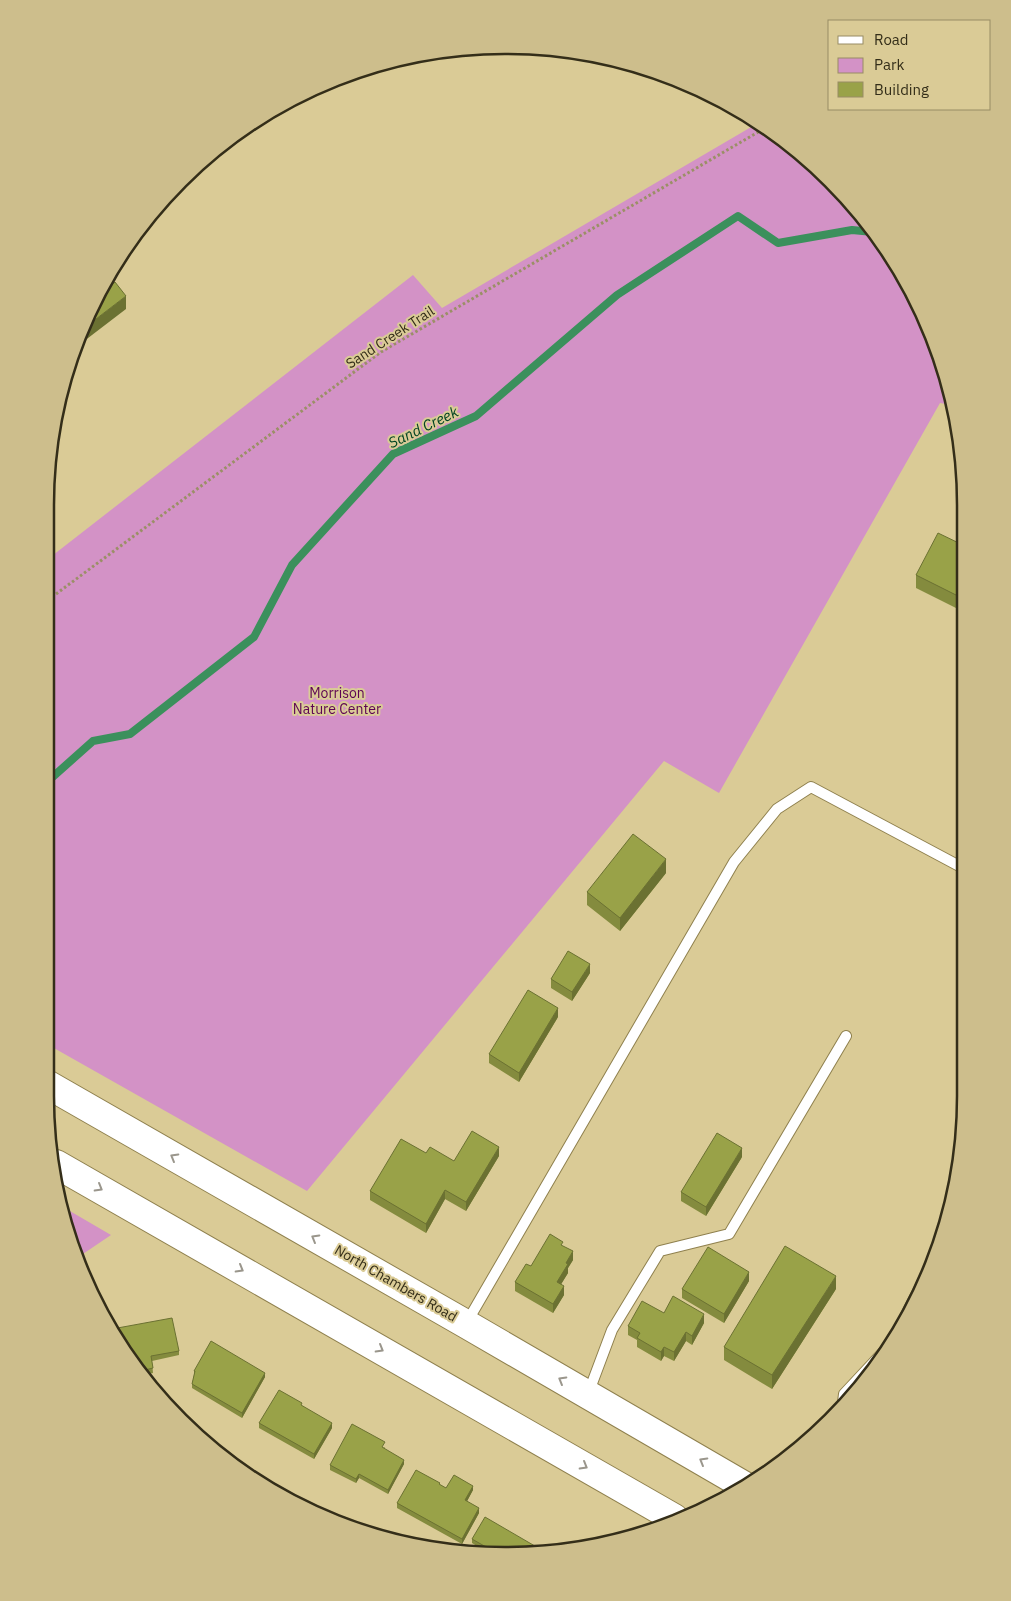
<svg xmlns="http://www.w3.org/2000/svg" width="1011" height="1601" viewBox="0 0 1011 1601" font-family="'IBM Plex Sans',sans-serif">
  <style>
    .green { fill: #d392c6 }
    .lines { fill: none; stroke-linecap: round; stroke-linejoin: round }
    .stream { stroke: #3b905c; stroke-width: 8 }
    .lane-casing { stroke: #8f804e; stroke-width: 12 }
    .secondary-casing { stroke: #8f804e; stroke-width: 30 }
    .path { stroke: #9b8f66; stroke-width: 3; stroke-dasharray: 2.5 2.5; stroke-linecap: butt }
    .lane { stroke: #fff; stroke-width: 10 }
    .secondary { stroke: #fff; stroke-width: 28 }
    .wall { fill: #848b3e }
    .shaded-wall { fill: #6b7132 }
    .building { fill: #99a248; stroke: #6b7132 }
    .oneway { stroke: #9a968c }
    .labels { text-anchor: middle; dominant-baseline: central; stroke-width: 4; stroke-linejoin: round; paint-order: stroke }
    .street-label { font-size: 14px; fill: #342e19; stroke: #dacb96 }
    .park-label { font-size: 14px; fill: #5d0353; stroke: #dacb96 }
    .water-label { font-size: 15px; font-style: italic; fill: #042; stroke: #dacb96 }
    .rim { fill: none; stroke: #342e19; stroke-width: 2.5 }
  </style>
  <rect width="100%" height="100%" fill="#dacb96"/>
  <path class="green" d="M758,123L786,140L852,202L904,275L942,358L951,405L940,403L719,793L664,761L307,1191L45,1043L48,559L413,275L442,308Z
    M63,1207L111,1235L77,1258L69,1243Z"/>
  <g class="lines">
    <path class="stream" d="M47,782L93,741L130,734L254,637L292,565L393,454L476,416L617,295L738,216L778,243L852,230L873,232"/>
    <defs>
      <path id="lane" d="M906,1315L935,1258
        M467,1322L734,862L777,809L811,787L963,868
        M588,1394L612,1330L660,1251L729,1234L846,1036
        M843,1402L844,1394L887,1348"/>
      <path id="secondary" d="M45,1083L466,1324L745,1486
        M56,1164L674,1518"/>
    </defs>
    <use href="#lane" class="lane-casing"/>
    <use href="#secondary" class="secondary-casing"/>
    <path class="path" d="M48,600L381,352L765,128"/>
    <use href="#lane" class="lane"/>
    <use href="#secondary" class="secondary"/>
  </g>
  <path class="wall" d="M965,546L964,612L916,588V575Z
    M666,873L620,931L587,905V892Z
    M590,973L572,1001L551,988V979Z
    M558,1017L519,1082L489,1063V1054Z
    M426,1153L454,1161L499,1156L466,1211L445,1199L426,1233L370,1200V1191Z
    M742,1157L706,1216L681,1201V1192Z
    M563,1246L573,1260L568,1268V1273L561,1284L564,1295L553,1313L515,1291V1282L531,1266Z
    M749,1281L724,1323L682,1298V1289Z
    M836,1289L772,1389L724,1360V1347Z
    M664,1313L704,1323L692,1345L686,1341L674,1361L664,1356L661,1361L637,1347V1340L628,1335V1326Z
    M179,1351V1355L152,1361L153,1373L144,1375L123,1352Z
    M194,1371L265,1377L242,1418L192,1388V1384L194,1375Z
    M302,1406L332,1428L314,1459L259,1428V1423Z
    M385,1447L384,1449L404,1464L388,1494L359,1478L356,1483L330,1470V1465Z
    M440,1485L446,1488L473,1490L467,1501L479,1513L462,1544L397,1508V1503Z
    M472,1539L540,1549L490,1554L472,1543Z"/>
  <path class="shaded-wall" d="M126,296V309L75,348L79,332Z
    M666,859V873L620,931V918Z
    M590,964V973L572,1001V992Z
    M558,1008V1017L519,1082V1073Z
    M499,1147V1156L466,1211V1202Z
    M742,1148V1157L706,1216V1207Z
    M445,1190V1199L426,1233V1224Z
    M573,1251V1260L568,1268V1273L557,1291V1282L566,1263Z
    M749,1272V1281L724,1323V1314Z
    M836,1276V1289L772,1389V1375Z
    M564,1286V1295L553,1313V1304Z
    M704,1314V1323L692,1345V1336Z
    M686,1332V1341L674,1361V1352Z
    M664,1347V1356L661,1361V1352Z
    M265,1373V1377L242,1418V1413Z
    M332,1423V1428L314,1459V1454Z
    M404,1460V1464L388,1494V1490Z
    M359,1474V1478L356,1483V1479Z
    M473,1486V1490L465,1505V1500Z
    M479,1508V1513L462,1544V1539Z"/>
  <path class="building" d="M115,282L126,296L79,332L101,293Z
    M938,533L965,546L964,599L916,575Z
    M633,834L666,859L620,918L587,892Z
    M568,951L590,964L572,992L551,979Z
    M528,990L558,1008L519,1073L489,1054Z
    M472,1131L499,1147L466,1202L445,1190L426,1224L370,1191L401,1139L426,1153L430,1147L454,1161Z
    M717,1133L742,1148L706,1207L681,1192Z
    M550,1234L563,1242L561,1245L573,1251L566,1263L568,1264L557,1282L564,1286L553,1304L515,1282L526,1264L531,1266Z
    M785,1246L836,1276L772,1375L724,1347Z
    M708,1247L749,1272L724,1314L682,1289Z
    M673,1296L704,1314L692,1336L686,1332L674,1352L664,1347L661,1352L637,1338L640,1333L628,1326L642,1301L664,1313Z
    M172,1318L179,1351L151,1356L153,1368L141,1371L123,1352L112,1329Z
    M211,1341L265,1373L242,1413L192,1384L195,1371H194Z
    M279,1390L302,1403L301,1405L332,1423L314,1454L259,1423Z
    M352,1424L385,1442L382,1447L404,1460L388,1490L359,1474L356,1479L330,1465Z
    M416,1470L440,1483L439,1484L446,1488L454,1475L473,1486L465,1500L479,1508L462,1539L397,1503Z
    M485,1517L540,1549L491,1553L493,1551L472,1539Z"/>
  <defs><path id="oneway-chevron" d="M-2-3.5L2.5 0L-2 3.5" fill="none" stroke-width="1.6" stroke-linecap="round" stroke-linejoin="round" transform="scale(1.25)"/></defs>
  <g class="oneway">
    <use href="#oneway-chevron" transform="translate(174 1157) rotate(-150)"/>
    <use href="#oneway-chevron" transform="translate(99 1188) rotate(30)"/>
    <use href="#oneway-chevron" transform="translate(315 1238) rotate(-150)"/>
    <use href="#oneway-chevron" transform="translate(240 1269) rotate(30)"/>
    <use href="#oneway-chevron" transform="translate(380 1349) rotate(30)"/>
    <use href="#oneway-chevron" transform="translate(562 1380) rotate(-150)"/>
    <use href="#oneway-chevron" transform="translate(703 1461) rotate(-150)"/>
    <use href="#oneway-chevron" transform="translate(584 1466) rotate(30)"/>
  </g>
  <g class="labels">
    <g class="street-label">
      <text transform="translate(390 337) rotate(-33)">Sand Creek Trail</text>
      <text transform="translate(396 1283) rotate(30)">North Chambers Road</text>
    </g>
    <g class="park-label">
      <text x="337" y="693">Morrison<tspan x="337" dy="16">Nature Center</tspan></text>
    </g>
    <g class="water-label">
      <text transform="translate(423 427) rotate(-26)">Sand Creek</text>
    </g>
  </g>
  <path d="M0 0H1011V1601H0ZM505 54H506A451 451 0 0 1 957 505V1096A451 451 0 0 1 506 1547H505A451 451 0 0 1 54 1096V505A451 451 0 0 1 505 54Z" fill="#cdbe8c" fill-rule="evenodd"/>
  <path class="rim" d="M505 54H506A451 451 0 0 1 957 505V1096A451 451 0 0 1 506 1547H505A451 451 0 0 1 54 1096V505A451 451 0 0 1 505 54Z"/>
  <rect x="828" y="20" width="162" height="90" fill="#dacb96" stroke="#988c64"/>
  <rect x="838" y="36" width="25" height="8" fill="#ffffff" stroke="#988c64"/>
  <text x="874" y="45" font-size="15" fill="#342e19">Road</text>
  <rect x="838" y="58" width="25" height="15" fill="#d392c6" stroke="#988c64"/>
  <text x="874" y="70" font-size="15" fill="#342e19">Park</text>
  <rect x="838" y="82" width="25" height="15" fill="#99a248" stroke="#988c64"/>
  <text x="874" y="95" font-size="15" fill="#342e19">Building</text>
</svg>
